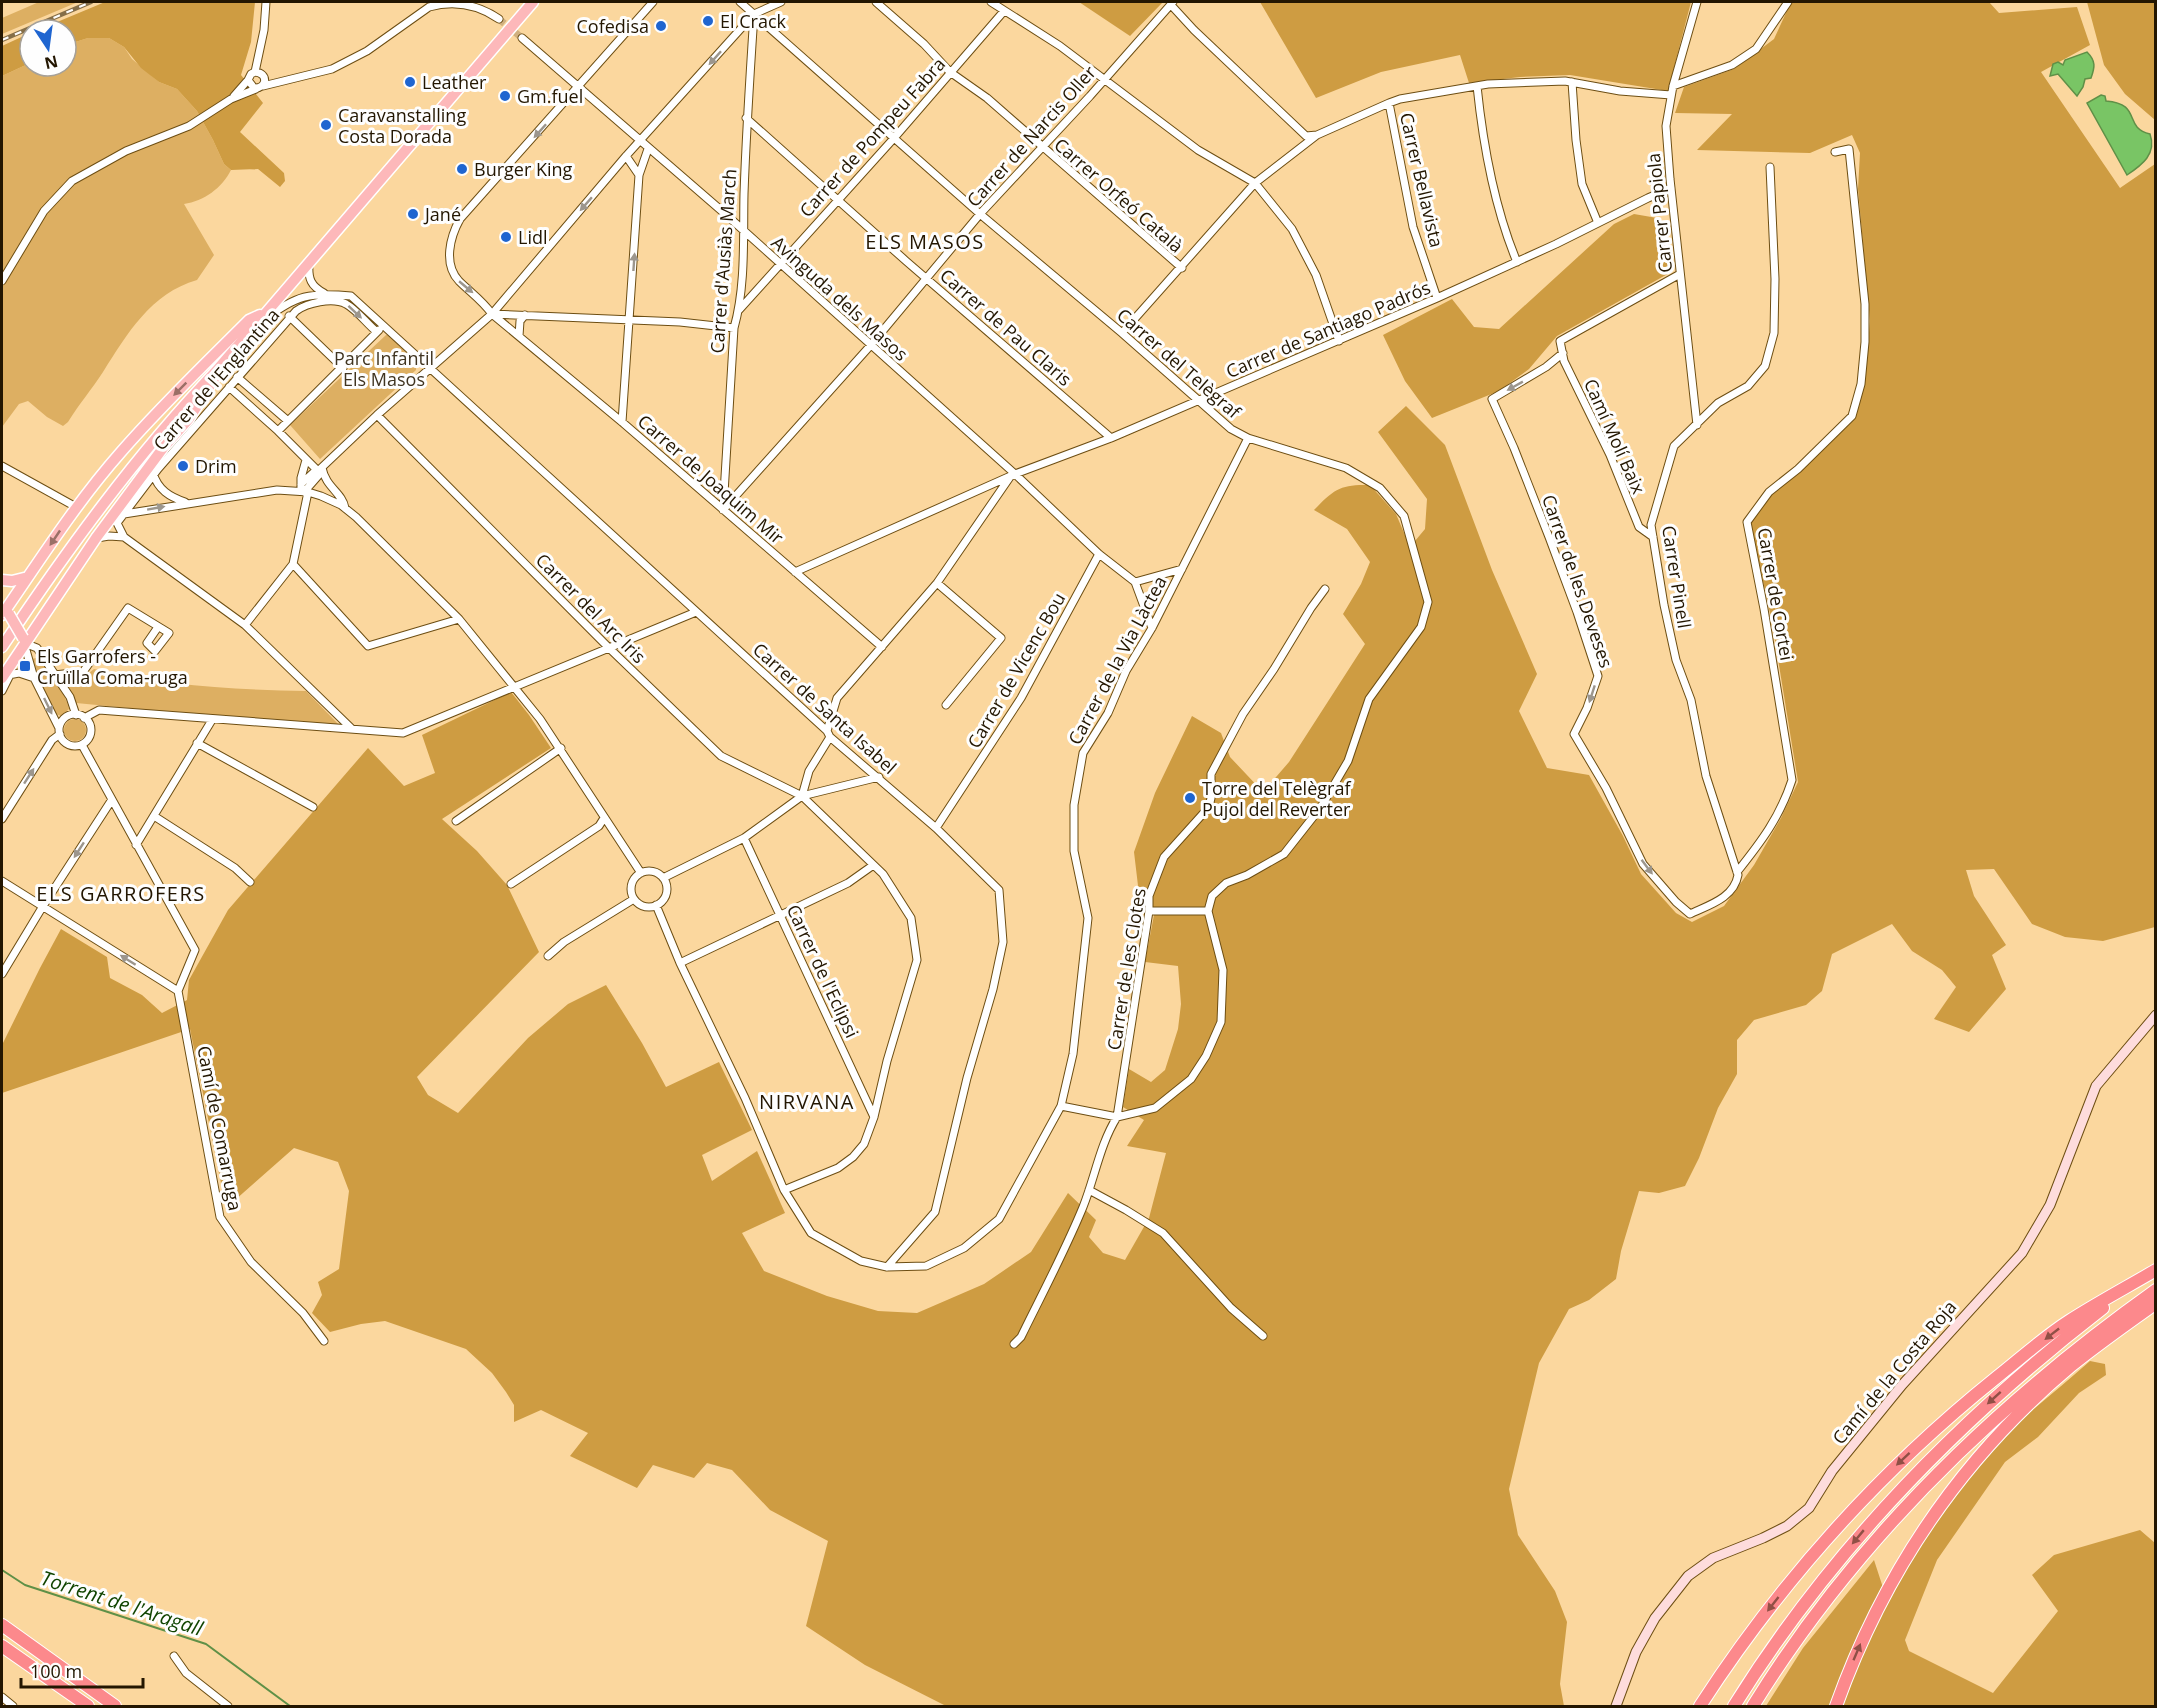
<svg xmlns="http://www.w3.org/2000/svg" width="2157" height="1708" viewBox="0 0 2157 1708" font-family="'Open Sans',sans-serif">
  <style>
    .green { fill: #ddaf62 }
    .forest { fill: #ce9c42 }
    .water { fill: #79c565; stroke: #5f9047; stroke-width: 1.5 }
    .lines { fill: none; stroke-linecap: round; stroke-linejoin: round }
    .stream { stroke: #5f9047; stroke-width: 2 }
    .street-tunnel { stroke: #d0b07f; stroke-width: 7; stroke-dasharray: 7 3.5; stroke-linecap: butt }
    .street-casing { stroke: #6d4e13; stroke-width: 9 }
    .secondary-casing { stroke: #6d4e13; stroke-width: 11 }
    .primary-casing { stroke: #fff; stroke-width: 13 }
    .highway-casing { stroke: #fff; stroke-width: 14 }
    .street { stroke: #fff; stroke-width: 7 }
    .secondary { stroke: #fedcdc; stroke-width: 9 }
    .primary { stroke: #fdb8ba; stroke-width: 10 }
    .highway { stroke: #fc898c; stroke-width: 12 }
    .rail-casing { stroke: #856e48; stroke-width: 4.5 }
    .rail { stroke: #fefefe; stroke-width: 2; stroke-dasharray: 7; stroke-linecap: butt }
    .primary-bridge-casing { stroke: #fff; stroke-width: 13; stroke-linecap: butt }
    .primary-bridge { stroke: #fdb8ba; stroke-width: 10 }
    .oneway { fill: #9c968d }
    .oneway2 { fill: #9b6f67 }
    .oneway3 { fill: #905046 }
    .poi-dot { fill: #1f65d0; stroke: #fefefe; stroke-width: 2 }
    .labels { text-anchor: middle; dominant-baseline: central; stroke-width: 6; stroke-linejoin: round; paint-order: stroke }
    .poi-label { font-size: 18px; fill: #231601; stroke: #fefefe; text-anchor: start }
    .street-label { font-size: 18px; fill: #231601; stroke: #fefefe }
    .park-label { font-size: 18px; fill: #403420; stroke: #fefefe }
    .neighbourhood-label { font-size: 20px; letter-spacing: 1.5px; fill: #231601; stroke: #fefefe }
    .water-label { font-size: 20px; font-style: italic; fill: #104400; stroke: #fefefe }
  </style>
  <rect width="100%" height="100%" fill="#fbd79e"/>
  <path class="green" d="M39,2H78L2,34V18Z
    M88,38H109L124,47L132,59L159,82L177,89L197,111L213,140L224,164L231,170C222,188 204,201 184,204L214,255L197,280C151,293 127,334 103,372C92,389 79,404 68,422L63,426L47,417L28,401L19,404L2,427V76L30,63V66H66V45Z
    M386,335H388L416,362V370L320,459L290,425Z
    M36,658C49,671 65,691 69,709L61,716L53,713L32,664V659Z
    M94,669C159,685 238,690 306,691L342,728L76,703L62,678H83Z
    M64 730a11 11 0 1 1 22 0a11 11 0 1 1-22 0Z"/>
  <path class="forest" d="M105,2H255L251,42L241,75L263,103L240,132L284,173L285,181L280,187L258,169L231,170L224,164L213,140L197,111L177,89L159,82L141,68L124,47L109,38H88L66,45V30H38Z
    M1079,2H1163L1130,36Z
    M1260,2H1691L1668,91L1570,75L1520,77L1469,83L1460,55L1381,72L1316,98Z
    M1791,2H1989L1999,13L2077,7L2090,45L2041,72L2120,188L2155,164V927L2103,941L2065,937L2032,924L1994,869L1966,870L1974,896L2006,945L1992,955L2006,989L1969,1032L1934,1019L1956,987L1942,970L1912,951L1892,924L1832,954L1822,991L1806,1005L1754,1020L1737,1040V1074L1718,1108L1699,1158L1685,1186L1659,1193L1639,1191L1621,1251L1616,1279L1589,1300L1569,1309L1539,1363L1509,1489L1518,1535L1555,1591L1567,1622L1560,1684L1564,1706H946L865,1665L806,1626L828,1541L770,1510L732,1470L707,1463L694,1478L653,1465L637,1488L570,1456L588,1433L541,1410L514,1422V1405L506,1392L492,1373L466,1349L385,1321L361,1324L330,1332L312,1313L322,1295L318,1282L339,1269L349,1191L338,1162L294,1148L226,1208L190,1029L2,1093V1045L40,968L61,929L107,957L110,978L142,995L162,1013L187,1000L189,980L228,910L368,748L404,786L435,773L422,735L511,692L529,715L551,748L442,819L477,851L507,885L539,952L417,1077L428,1095L458,1113L528,1038L568,1004L606,985L642,1043L666,1087L719,1062L752,1130L702,1155L712,1181L757,1151L785,1213L742,1233L764,1271L827,1296L878,1311L917,1313L984,1284L1031,1252L1068,1193L1096,1220L1089,1237L1103,1253L1125,1260L1149,1218L1166,1153L1127,1146L1144,1120L1123,1107L1129,1069L1151,1082L1165,1070L1178,1029L1181,1004L1178,966L1145,962L1154,915L1139,894L1134,852L1155,793L1192,716L1221,733L1230,757L1263,792L1289,762L1365,644L1343,614L1361,584L1370,562L1347,529L1314,510C1334,489 1341,484 1370,485L1396,514L1410,547L1425,529L1427,499L1378,432L1406,406L1445,445L1492,570L1537,674L1519,711L1547,768L1589,775L1623,836L1641,874L1676,913L1692,922L1724,906L1754,865L1781,818L1798,782L1772,622L1750,523L1773,493L1810,462L1855,419L1865,380L1870,321L1858,189L1860,153L1852,135L1810,153L1697,150L1732,114L1675,113L1684,87L1734,69L1774,39Z
    M2087,2H2155V120L2125,94L2104,65Z
    M30,33V63L2,76V46Z
    M1634,214L1657,218L1673,271L1557,336L1529,369L1499,391L1432,418L1405,381L1383,335L1452,299L1474,327L1499,329L1614,224Z
    M2090,1361L2105,1364L2106,1375L2079,1393L2038,1437L2005,1462L1937,1560L1905,1640L1909,1651L1993,1693L2058,1611L2032,1575L2054,1555L2140,1530L2155,1543V1706H1766L1803,1648L1874,1560L1888,1603C1914,1556 1940,1508 1974,1467C2008,1427 2051,1396 2090,1361Z"/>
  <path class="water" d="M2087,52C2096,61 2095,67 2091,78L2085,79L2083,87L2077,96L2058,74L2050,76L2053,64L2058,62L2063,65L2065,60Z
    M2101,95L2105,96L2106,101C2143,104 2122,127 2150,134C2157,154 2142,165 2127,175L2087,103Z"/>
  <g class="lines">
    <path class="stream" d="M2,1570L25,1585L206,1644L290,1706"/>
    <path class="street-tunnel" d="M499,19L522,38"/>
    <defs>
      <path id="street" d="M653,2L460,219C450,237 443,264 459,281C470,292 482,300 492,314L622,422L882,647
        M740,2L980,214L1122,333L1231,429L1248,438L1346,468L1380,488L1404,516L1428,602L1421,627L1369,699L1348,761L1321,807L1284,854L1247,875L1226,883L1212,896L1208,911L1223,970L1221,1022L1206,1056L1191,1079L1155,1108L1117,1117L1061,1106
        M876,2L924,44L950,72L987,98L1182,268
        M991,2L1060,46L1198,150L1255,183L1292,229L1316,275L1339,341
        M1697,2L1673,86L1666,126L1670,179L1697,425
        M1171,5L1194,30L1306,136L1317,135
        M522,38L723,212L1015,474L1099,554L1135,582L1152,628
        M255,72L264,30L266,2
        M248,80L254,88C267,89 269,73 255,72
        M1572,82L1576,140L1582,184L1598,223
        M263,86L332,69L367,51L429,7C455,0 477,4 499,19
        M1477,86C1483,144 1494,207 1517,262
        M1673,86L1732,65L1756,49L1788,2
        M234,96L248,80L251,74L255,72
        M1389,103L1413,227L1437,298
        M746,118L906,261L1111,438
        M626,156L639,175
        M309,264C308,279 311,286 324,293
        M2,281L44,211L72,181L126,151L189,126L231,99L256,89
        M739,310L895,137L1004,11
        M492,314L680,322L734,328
        M289,316L343,368
        M264,320C296,295 310,292 351,296L827,731L830,737L936,828L999,890L1003,942L993,989L967,1078L935,1212L887,1267
        M1122,333L1255,183L1317,135L1389,103L1400,99L1488,84L1565,81L1620,91L1671,95
        M519,336L520,321L525,315
        M1563,353L1546,367L1492,399L1514,448L1549,537L1577,612L1598,676L1587,708L1574,734L1606,788L1643,864L1676,902L1690,914C1709,905 1734,898 1738,875L1706,776L1691,700L1676,660L1664,605L1651,525L1674,446L1718,403L1748,386L1765,366L1774,333L1775,279L1770,167
        M237,377L288,421
        M229,387L278,431L318,471
        M377,415L608,647L721,756L802,796L883,874L911,918L917,960L887,1061L874,1117L864,1144L853,1157L838,1168L784,1190
        M622,422L639,175L648,149
        M278,431L379,330
        M2,466L76,507
        M322,468C326,488 342,492 345,508
        M153,473C158,490 170,497 185,502
        M301,484L314,472L318,471L377,415L492,314L626,156L754,14L781,2
        M301,487V478L306,460
        M304,492L318,476V471
        M723,510L870,346L980,214L1090,96L1173,2
        M723,510L734,328C746,285 743,238 744,194C746,134 750,74 754,14
        M124,514L277,490L308,492L321,496L341,505L356,517L459,619L540,719L641,873
        M117,523L158,469L296,311C307,303 332,297 346,304C357,310 367,324 377,332
        M117,523L124,537L245,625L351,728
        M1653,537L1639,527L1610,455L1564,361L1560,341L1680,274
        M97,538L109,536L124,537
        M293,564L368,646L459,619
        M795,572L1015,474L1111,438L1437,298L1556,244L1648,198L1671,188
        M1135,582L1182,569
        M937,583L1001,638L946,705
        M245,625L293,564L308,492
        M24,643L34,678L59,728
        M24,643L37,648L70,697L76,715
        M54,675L83,672L128,608L169,633L155,651L147,643L158,627
        M3,676L19,673L34,678
        M2,691L11,673
        M59 730a16 16 0 1 1 32 0a16 16 0 1 1-32 0Z
        M84,718L99,710L403,733L696,612
        M827,731L837,698L937,583L1010,477
        M197,743L313,807
        M82,745L195,950L178,991
        M802,796L809,771L830,737
        M154,816L235,868L250,882
        M2,819L52,740L60,734
        M456,821L561,748
        M936,828L1021,698L1099,554
        M744,838L874,1117
        M136,845L212,720
        M631 889a18 18 0 1 1 36 0a18 18 0 1 1-36 0Z
        M1737,872C1761,842 1780,817 1792,780L1764,609L1747,522L1769,492L1798,469L1852,416L1861,384L1865,342V304L1849,149L1835,152
        M663,878L744,838L802,796L879,777
        M2,881L178,991
        M511,884L599,826L604,818
        M656,905L680,963L745,1098L784,1190L811,1233L861,1261L887,1267L926,1266L964,1248L999,1219L1061,1106L1073,1054L1088,918L1074,851V805L1083,753L1108,713L1126,671L1152,628L1248,438
        M1149,911H1208
        M548,956L564,942L634,899
        M680,963L848,883L872,866
        M2,974L43,906L111,801
        M178,991L220,1217L251,1262L303,1313L324,1341
        M1089,1190L1126,1210L1163,1233L1231,1308L1263,1336
        M1014,1344L1021,1337C1042,1294 1065,1251 1083,1207C1095,1177 1100,1144 1117,1117L1149,911V896L1164,857L1209,807L1211,798V774L1243,714L1274,669L1311,608L1325,589
        M174,1656L186,1673L228,1706
        M2,1697L13,1706"/>
      <path id="secondary" d="M1616,1706L1636,1652L1655,1618L1688,1576L1713,1558L1763,1538L1787,1526L1809,1508L1832,1471L1902,1385L2022,1253L2050,1205L2096,1086L2156,1015"/>
      <path id="primary" d="M2,580L12,581L28,577
        M2,615C40,560 76,503 121,452C161,406 206,363 249,320L260,315
        M2,647C67,550 136,455 217,370L533,2
        M2,678L96,538L163,448L188,420L214,379"/>
      <path id="highway" d="M2,1625L115,1706
        M2,1646L88,1706
        M1700,1706C1781,1581 1881,1470 1997,1377C2021,1358 2044,1337 2069,1321C2097,1303 2127,1287 2156,1270
        M1734,1706C1831,1550 1958,1420 2103,1308
        M1753,1706C1856,1539 1996,1404 2156,1290
        M1836,1706C1884,1572 1961,1458 2071,1366C2098,1344 2127,1324 2156,1303"/>
    </defs>
    <use href="#street" class="street-casing"/>
    <use href="#secondary" class="secondary-casing"/>
    <use href="#primary" class="primary-casing"/>
    <use href="#highway" class="highway-casing"/>
    <use href="#street" class="street"/>
    <use href="#secondary" class="secondary"/>
    <use href="#primary" class="primary"/>
    <use href="#highway" class="highway"/>
    <defs>
      <path id="rail" d="M2,40L91,2"/>
    </defs>
    <use href="#rail" class="rail-casing"/>
    <use href="#rail" class="rail"/>
    <defs>
      <path id="primary-bridge" d="M9,614L23,638"/>
    </defs>
    <use href="#primary-bridge" class="primary-bridge-casing"/>
    <use href="#primary-bridge" class="primary-bridge"/>
  </g>
  <defs><path id="oneway-solid" d="M-6-.8H1V-3.2L6.5 0L1 3.2V.8H-6Z" transform="scale(1.5)"/></defs>
  <g class="oneway">
    <use href="#oneway-solid" transform="translate(715 58) rotate(132)"/>
    <use href="#oneway-solid" transform="translate(540 131) rotate(132)"/>
    <use href="#oneway-solid" transform="translate(586 204) rotate(131)"/>
    <use href="#oneway-solid" transform="translate(634 262) rotate(-86)"/>
    <use href="#oneway-solid" transform="translate(466 287) rotate(40)"/>
    <use href="#oneway-solid" transform="translate(355 312) rotate(43)"/>
    <use href="#oneway-solid" transform="translate(1515 386) rotate(151)"/>
    <use href="#oneway-solid" transform="translate(156 508) rotate(-10)"/>
    <use href="#oneway-solid" transform="translate(1592 694) rotate(108)"/>
    <use href="#oneway-solid" transform="translate(48 706) rotate(64)"/>
    <use href="#oneway-solid" transform="translate(29 776) rotate(-57)"/>
    <use href="#oneway-solid" transform="translate(79 850) rotate(123)"/>
    <use href="#oneway-solid" transform="translate(1647 867) rotate(53)"/>
    <use href="#oneway-solid" transform="translate(128 960) rotate(-148)"/>
  </g>
  <g class="oneway2">
    <use href="#oneway-solid" transform="translate(180 389) rotate(135)"/>
    <use href="#oneway-solid" transform="translate(55 538) rotate(124)"/>
  </g>
  <g class="oneway3">
    <use href="#oneway-solid" transform="translate(2052 1334) rotate(142)"/>
    <use href="#oneway-solid" transform="translate(1994 1398) rotate(138)"/>
    <use href="#oneway-solid" transform="translate(1903 1459) rotate(137)"/>
    <use href="#oneway-solid" transform="translate(1858 1537) rotate(130)"/>
    <use href="#oneway-solid" transform="translate(1773 1604) rotate(128)"/>
    <use href="#oneway-solid" transform="translate(1857 1652) rotate(-67)"/>
  </g>
  <g class="poi-dot">
    <circle cx="708" cy="21" r="6"/>
    <circle cx="661" cy="26" r="6"/>
    <circle cx="410" cy="82" r="6"/>
    <circle cx="505" cy="96" r="6"/>
    <circle cx="326" cy="125" r="6"/>
    <circle cx="462" cy="169" r="6"/>
    <circle cx="413" cy="214" r="6"/>
    <circle cx="506" cy="237" r="6"/>
    <circle cx="183" cy="466" r="6"/>
    <rect x="19" y="660" width="12" height="12" rx="3"/>
    <circle cx="1190" cy="798" r="6"/>
  </g>
  <g class="labels">
    <g class="poi-label">
      <text x="720" y="21">El Crack</text>
      <text x="649" y="26" text-anchor="end">Cofedisa</text>
      <text x="422" y="82">Leather</text>
      <text x="517" y="96">Gm.fuel</text>
      <text x="338" y="115">Caravanstalling<tspan x="338" dy="21">Costa Dorada</tspan></text>
      <text x="474" y="169">Burger King</text>
      <text x="425" y="214">Jané</text>
      <text x="518" y="237">Lidl</text>
      <text x="195" y="466">Drim</text>
      <text x="37" y="656">Els Garrofers -<tspan x="37" dy="21">Cruïlla Coma-ruga</tspan></text>
      <text x="1202" y="788">Torre del Telègraf<tspan x="1202" dy="21">Pujol del Reverter</tspan></text>
    </g>
    <g class="street-label">
      <text transform="translate(1031 136) rotate(-48)">Carrer de Narcis Oller</text>
      <text transform="translate(872 137) rotate(-48)">Carrer de Pompeu Fabra</text>
      <text transform="translate(1422 180) rotate(77)">Carrer Bellavista</text>
      <text transform="translate(1119 195) rotate(41)">Carrer Orfeó Català</text>
      <text transform="translate(1659 213) rotate(-96)">Carrer Papiola</text>
      <text transform="translate(723 261) rotate(-86)">Carrer d'Ausiàs March</text>
      <text transform="translate(840 298) rotate(42)">Avinguda dels Masos</text>
      <text transform="translate(1006 327) rotate(41)">Carrer de Pau Claris</text>
      <text transform="translate(1328 329) rotate(-23)">Carrer de Santiago Padrós</text>
      <text transform="translate(1179 363) rotate(41)">Carrer del Telègraf</text>
      <text transform="translate(216 379) rotate(-49)">Carrer de l'Englantina</text>
      <text transform="translate(1615 436) rotate(66)">Camí Molí Baix</text>
      <text transform="translate(711 479) rotate(41)">Carrer de Joaquim Mir</text>
      <text transform="translate(1677 577) rotate(81)">Carrer Pinell</text>
      <text transform="translate(1578 581) rotate(71)">Carrer de les Deveses</text>
      <text transform="translate(1776 594) rotate(80)">Carrer de Cortei</text>
      <text transform="translate(591 608) rotate(45)">Carrer del Arc Iris</text>
      <text transform="translate(1117 660) rotate(-62)">Carrer de la Via Làctea</text>
      <text transform="translate(1016 670) rotate(-60)">Carrer de Vicenc Bou</text>
      <text transform="translate(825 708) rotate(42)">Carrer de Santa Isabel</text>
      <text transform="translate(1126 969) rotate(-81)">Carrer de les Clotes</text>
      <text transform="translate(823 971) rotate(65)">Carrer de l'Eclipsi</text>
      <text transform="translate(220 1128) rotate(79)">Camí de Comarruga</text>
      <text transform="translate(1894 1372) rotate(-50)">Camí de la Costa Roja</text>
    </g>
    <g class="park-label">
      <text x="384" y="358">Parc Infantil<tspan x="384" dy="21">Els Masos</tspan></text>
    </g>
    <g class="neighbourhood-label">
      <text x="925" y="241">ELS MASOS</text>
      <text x="121" y="893">ELS GARROFERS</text>
      <text x="807" y="1101">NIRVANA</text>
    </g>
    <g class="water-label">
      <text transform="translate(122 1603) rotate(18)">Torrent de l'Aragall</text>
    </g>
  </g>
  <rect width="2157" height="1708" fill="none" stroke="#231601" stroke-width="6"/>
  <g transform="translate(48 48) rotate(167)"><circle r="28" fill="#fefefe" stroke="#a6a199" stroke-width="1.5"/>
  <path d="M0-4.5L10 22L0 15L-10 22Z" fill="#1f65d0"/>
  <text y="-9" font-size="16" font-weight="bold" text-anchor="middle" fill="#231601">N</text>
  </g>
  <path d="M21 1678v9h122v-9" fill="none" stroke="#231601" stroke-width="3"/>
  <text x="30" y="1678" font-size="18" fill="#231601" stroke="#fefefe" stroke-width="4.5" paint-order="stroke">100 m</text>
</svg>
